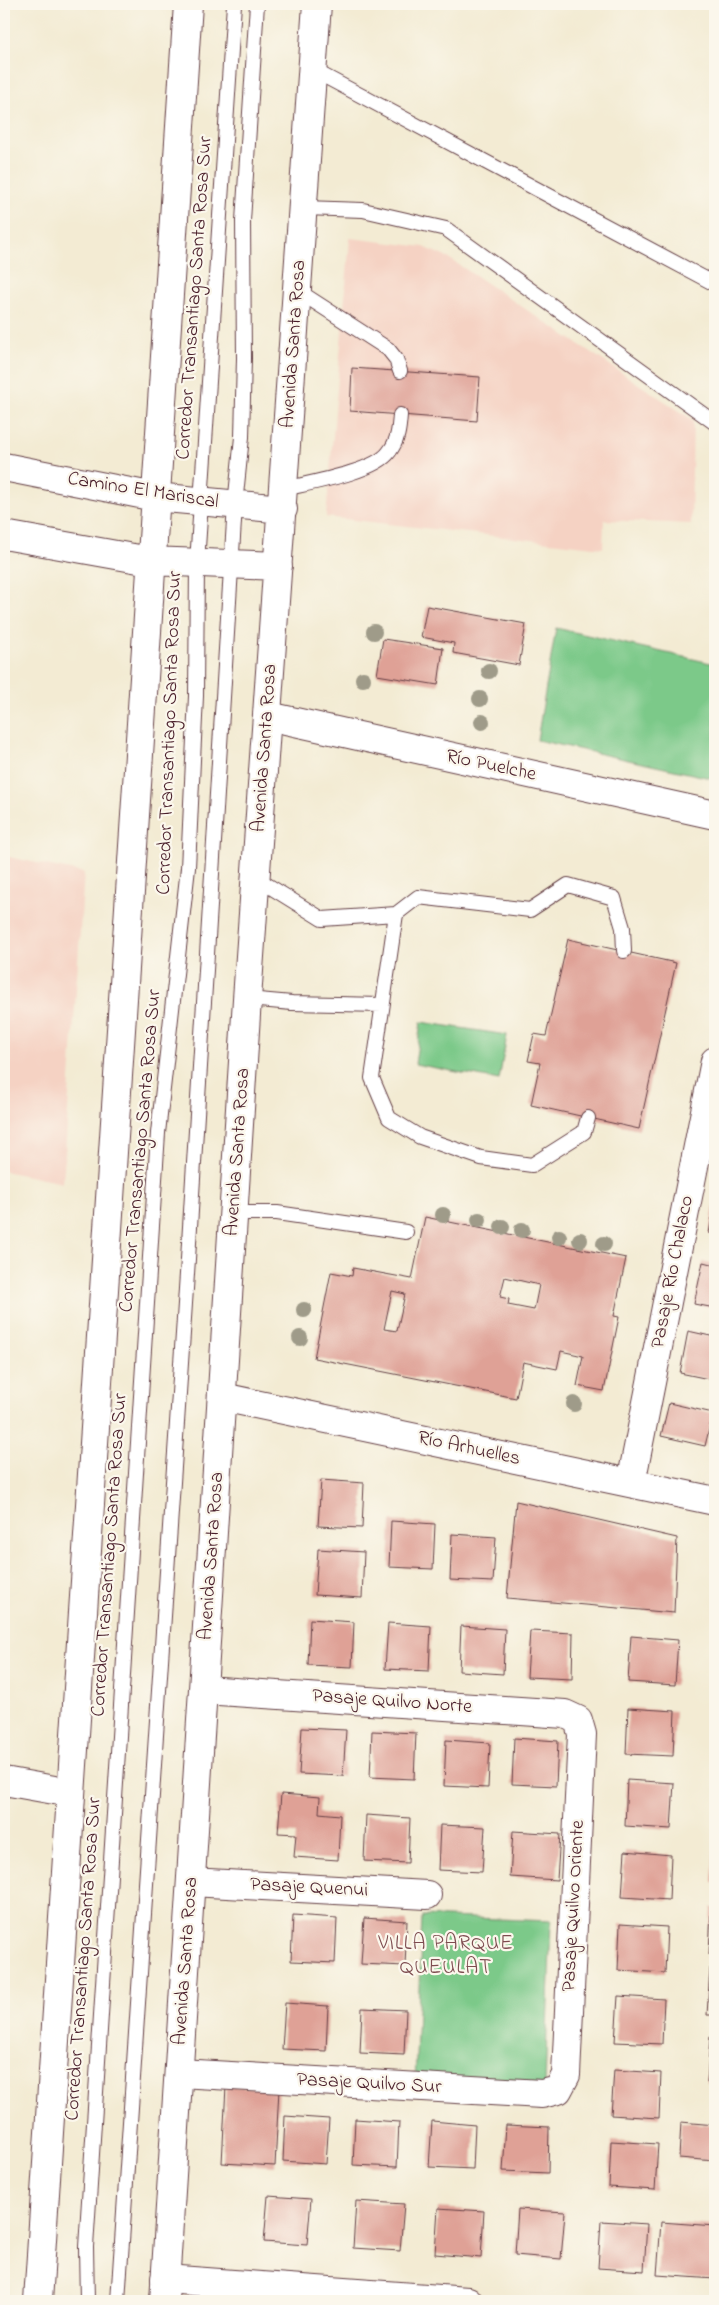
<svg xmlns="http://www.w3.org/2000/svg" width="719" height="2305" viewBox="0 0 719 2305" font-family="'Indie Flower',sans-serif">
  <style>
    .built { fill: #f5d2c3 }
    .green { fill: #7bc989; stroke: #62745a }
    .building { fill: #dfa196; fill-rule: evenodd }
    .lines { fill: none; stroke-linecap: round; stroke-linejoin: round }
    .service-casing { stroke: #633e44; stroke-width: 16 }
    .minor-casing { stroke: #633e44; stroke-width: 30 }
    .primary-casing { stroke: #633e44; stroke-width: 30 }
    .service { stroke: #fff; stroke-width: 14 }
    .minor { stroke: #fff; stroke-width: 28 }
    .primary { stroke: #fff; stroke-width: 28 }
    .tree { fill: #9f9b89 }
    .labels { text-anchor: middle; dominant-baseline: central; stroke-width: 4.5; stroke-linejoin: round; paint-order: stroke }
    .street-label { font-size: 20px; fill: #4a1f2b; stroke: #fbf7ec }
    .neighbourhood-label { font-size: 21px; letter-spacing: 1px; fill: #7e4c50; stroke: #fbf7ec }
  </style>
  <rect width="100%" height="100%" fill="#fbf7ec"/>
  <filter id="ink" filterUnits="userSpaceOnUse"><feTurbulence type="fractalNoise" baseFrequency=".02" numOctaves="2"/><feDisplacementMap in="SourceGraphic" scale="10" xChannelSelector="R" yChannelSelector="G"/><feConvolveMatrix kernelMatrix="1 2 1 2 8 2 1 2 1" color-interpolation-filters="sRGB"/></filter>
  <filter id="wash" filterUnits="userSpaceOnUse"><feTurbulence type="fractalNoise" baseFrequency=".0096" numOctaves="4" result="noise"/><feDisplacementMap in="SourceGraphic" scale="20" xChannelSelector="R" yChannelSelector="G"/><feGaussianBlur stdDeviation="1.12" result="paint"/><feColorMatrix in="noise" values="0 0 0 0 0 0 0 0 0 0 0 0 0 0 0 0 0 1.4 0 .05"/><feComposite in="paint" operator="in"/></filter>
  <g filter="url(#wash)">
    <rect width="100%" height="100%" fill="#f3ebd3"/>
    <path class="built" d="M350,238L424,247L450,259L693,420L691,524L604,520L603,548L326,517Z
      M4,856L84,873L63,1183L4,1171Z"/>
    <path class="green" d="M556,628L715,664V779L537,740Z
      M421,1022L507,1035L499,1080L415,1064Z
      M422,1916L551,1921L545,2086L415,2081Z"/>
    <g id="blocks">
      <path class="building" d="M352,368L480,377L477,421L350,411Z
        M427,606L526,624L519,665L453,653L454,643L421,637Z
        M383,639L443,648L438,685L377,675Z
        M568,939L676,963L639,1129L531,1105L540,1063L528,1061L534,1034L546,1036Z
        M714,1207H715V1234L709,1233Z
        M425,1217L626,1258L614,1316L619,1317L604,1391L577,1386L583,1356L561,1351L557,1369L523,1362L516,1398L314,1358L331,1272L352,1276L353,1268L412,1279ZM505,1277L539,1285L534,1310L508,1305L509,1299L500,1297ZM392,1291L405,1294L397,1331L384,1329Z
        M703,1262L715,1265V1308L694,1304Z
        M688,1331L715,1337L709,1379L680,1373Z
        M669,1403L713,1413L705,1446L661,1436Z
        M321,1480L364,1483L362,1528L318,1526Z
        M516,1501L677,1538L674,1613L507,1598Z
        M391,1521L435,1524L433,1569L389,1567Z
        M452,1534L496,1537L493,1582L450,1580Z
        M318,1549L364,1552L362,1598L315,1595Z
        M310,1619L354,1622L352,1667L308,1665Z
        M388,1623L431,1626L429,1671L385,1669Z
        M461,1626L505,1629L503,1674L459,1671Z
        M530,1631L573,1633L572,1679L527,1677Z
        M631,1636L678,1640L675,1685L628,1682Z
        M628,1708L675,1711L673,1756L626,1754Z
        M302,1728L346,1730L343,1776L299,1774Z
        M372,1731L416,1733L414,1779L370,1777Z
        M514,1738L558,1741L556,1786L512,1784Z
        M446,1740L490,1743L488,1788L444,1786Z
        M627,1780L674,1783L671,1829L625,1826Z
        M281,1794L320,1797L319,1813L340,1815L338,1860L294,1857L296,1834L278,1833Z
        M366,1815L410,1818L408,1863L364,1861Z
        M440,1825L485,1827L482,1872L438,1870Z
        M513,1831L560,1834L557,1880L510,1877Z
        M714,1848H715V1883H712Z
        M625,1851L671,1855L669,1900L622,1897Z
        M711,1908H715V1955H709Z
        M293,1915L337,1918L335,1963L291,1961Z
        M364,1918L407,1921L405,1966L361,1964Z
        M620,1924L667,1927L665,1973L618,1970Z
        M710,1968L715,1969V2015H707Z
        M618,1996L664,1999L662,2044L615,2042Z
        M285,2003L328,2006L326,2051L282,2049Z
        M362,2008L406,2010L404,2055L360,2053Z
        M710,2037H715V2083H707Z
        M614,2070L661,2073L659,2118L611,2115Z
        M226,2086L279,2089L275,2166L222,2163Z
        M285,2116L329,2119L326,2164L283,2161Z
        M355,2119L399,2122L397,2167L353,2165Z
        M432,2121L475,2125L473,2169L429,2167Z
        M681,2122L715,2125V2161L679,2158Z
        M506,2125L549,2127L548,2173L503,2171Z
        M611,2141L658,2144L655,2190L609,2187Z
        M268,2196L311,2199L307,2245L264,2242Z
        M356,2201L404,2204L400,2251L353,2248Z
        M438,2208L484,2211L481,2258L435,2254Z
        M518,2209L565,2212L561,2259L515,2255Z
        M601,2221L647,2224L644,2271L598,2268Z
        M661,2222L715,2226V2279L657,2275Z"/>
    </g>
  </g>
  <g filter="url(#ink)">
    <use href="#blocks" fill-opacity="0" stroke="#633e44" stroke-width="1"/>
    <g class="lines">
      <defs>
        <path id="service" d="M313,70L715,284
          M304,208L363,210L446,229L715,423
          M298,291L388,349L396,359L400,371
          M284,489C309,483 375,472 389,452C398,441 399,429 400,415
          M256,878L322,919L396,914
          M247,999L292,1003L382,1005
          M588,1118L584,1132L532,1165L481,1158L420,1137L389,1118L372,1078L396,914L418,897L530,910L568,885L614,898L623,928L624,951
          M234,1213H277L406,1232
          M87,2301L86,2247L158,1133L188,868L196,696L197,563L234,4
          M118,2301L188,1259L235,505L242,437L244,358L243,221L257,4"/>
        <path id="minor" d="M268,716L715,815
          M222,1397L715,1501
          M631,1483L715,1061
          M4,1781L71,1793
          M191,1882L427,1895
          M179,2073L542,2094L558,2090L566,2075L582,1734L578,1720L565,1714L204,1690
          M165,2279L468,2301"/>
        <path id="primary" d="M4,467L155,497L283,509
          M4,535L150,561L278,566
          M38,2301L188,4
          M164,2301L247,999L317,4"/>
      </defs>
      <use href="#service" class="service-casing"/>
      <use href="#minor" class="minor-casing"/>
      <use href="#primary" class="primary-casing"/>
      <use href="#service" class="service"/>
      <use href="#minor" class="minor"/>
      <use href="#primary" class="primary"/>
    </g>
    <g class="tree">
      <circle cx="374" cy="632" r="8"/>
      <circle cx="489" cy="671" r="8"/>
      <circle cx="363" cy="679" r="8"/>
      <circle cx="480" cy="699" r="8"/>
      <circle cx="482" cy="722" r="8"/>
      <circle cx="443" cy="1215" r="8"/>
      <circle cx="479" cy="1220" r="8"/>
      <circle cx="502" cy="1227" r="8"/>
      <circle cx="522" cy="1230" r="8"/>
      <circle cx="559" cy="1237" r="8"/>
      <circle cx="580" cy="1240" r="8"/>
      <circle cx="604" cy="1244" r="8"/>
      <circle cx="304" cy="1310" r="8"/>
      <circle cx="300" cy="1338" r="8"/>
      <circle cx="574" cy="1404" r="8"/>
    </g>
  </g>
  <g class="labels">
    <g class="street-label">
      <text transform="translate(195 298) rotate(-86)">Corredor Transantiago Santa Rosa Sur</text>
      <text transform="translate(294 344) rotate(-86)">Avenida Santa Rosa</text>
      <text transform="translate(143 491) rotate(9)">Camino El Mariscal</text>
      <text transform="translate(170 733) rotate(-88)">Corredor Transantiago Santa Rosa Sur</text>
      <text transform="translate(265 748) rotate(-86)">Avenida Santa Rosa</text>
      <text transform="translate(491 766) rotate(12)">Río Puelche</text>
      <text transform="translate(141 1151) rotate(-85)">Corredor Transantiago Santa Rosa Sur</text>
      <text transform="translate(238 1152) rotate(-86)">Avenida Santa Rosa</text>
      <text transform="translate(673 1272) rotate(-79)">Pasaje Río Chalaco</text>
      <text transform="translate(469 1449) rotate(12)">Río Arhuelles</text>
      <text transform="translate(110 1555) rotate(-86)">Corredor Transantiago Santa Rosa Sur</text>
      <text transform="translate(212 1556) rotate(-86)">Avenida Santa Rosa</text>
      <text transform="translate(392 1702) rotate(4)">Pasaje Quilvo Norte</text>
      <text transform="translate(309 1888) rotate(3)">Pasaje Quenui</text>
      <text transform="translate(574 1906) rotate(-87)">Pasaje Quilvo Oriente</text>
      <text transform="translate(84 1959) rotate(-86)">Corredor Transantiago Santa Rosa Sur</text>
      <text transform="translate(186 1961) rotate(-86)">Avenida Santa Rosa</text>
      <text transform="translate(369 2084) rotate(3)">Pasaje Quilvo Sur</text>
    </g>
    <g class="neighbourhood-label">
      <text x="446" y="1944">VILLA PARQUE<tspan x="446" dy="24">QUEULAT</tspan></text>
    </g>
  </g>
  <rect width="719" height="2305" fill="none" stroke="#fbf7ec" stroke-width="20"/>
</svg>
